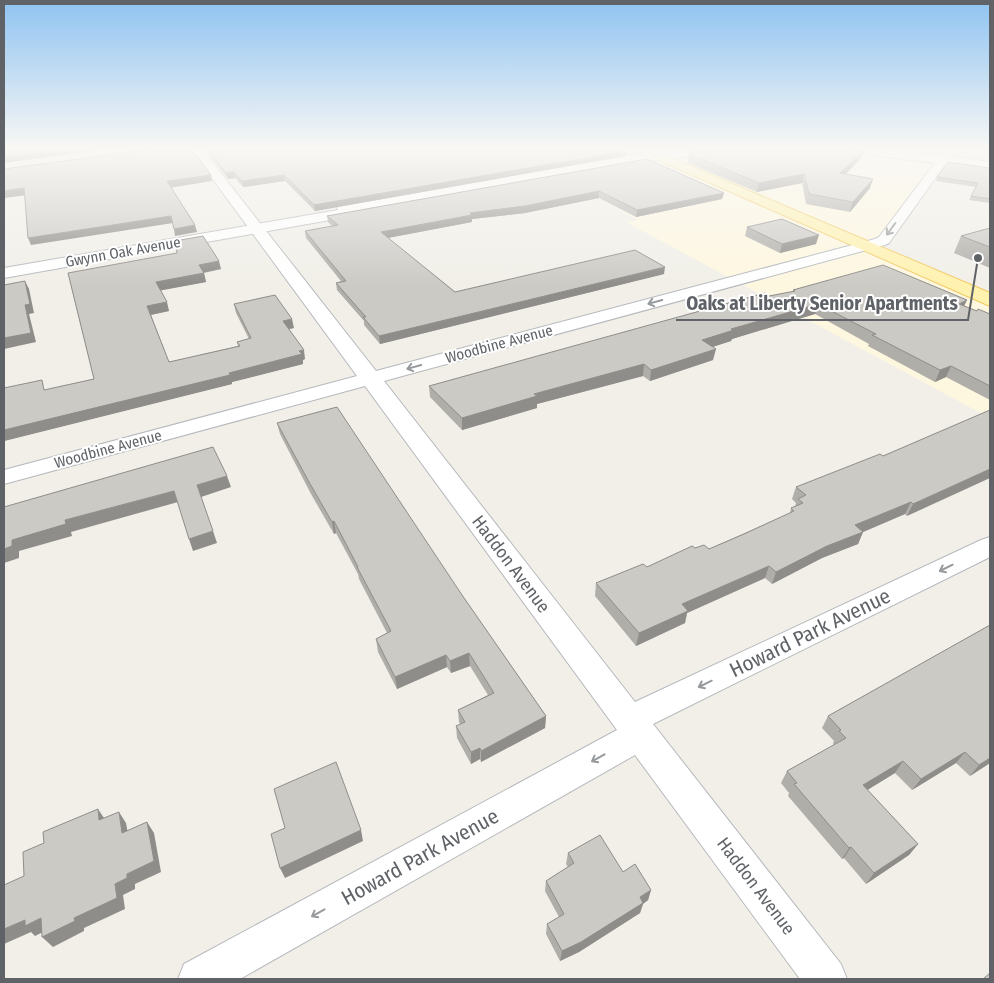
<svg xmlns="http://www.w3.org/2000/svg" width="994" height="983" viewBox="0 0 994 983" font-family="'Fira Sans Condensed',sans-serif">
<style>
.commercial{fill:#fef7e0}
.lines{fill:none;stroke-linecap:round;stroke-linejoin:round}
.minor-casing{stroke:#b5b8bc;stroke-width:2}
.tertiary-casing{stroke:#b5b8bc;stroke-width:2}
.secondary-casing{stroke:#b6babf;stroke-width:2}
.primary-casing{stroke:#f2c960;stroke-width:2}
.minor{fill:#fff;fill-rule:evenodd}
.tertiary{fill:#fff;fill-rule:evenodd}
.secondary{fill:#fff;fill-rule:evenodd}
.primary{fill:#fff2af;fill-rule:evenodd}
.wall{fill:#afaea9}
.shaded-wall{fill:#8f8d8a}
.building{fill:#cccac5;stroke:#8f8d8a}
.oneway{stroke:#979a9d}
.labels{text-anchor:middle;dominant-baseline:central;stroke-width:4;stroke-linejoin:round;paint-order:stroke}
.far-street-label{font-size:15px;fill:#5f6368;stroke:#fff}
.street-label{font-size:18px;fill:#5f6368;stroke:#fff}
.near-street-label{font-size:21px;fill:#5f6368;stroke:#fff}
.leader{fill:none;stroke:#5f6368;stroke-width:2}
.callout-dot{fill:#5f6368;stroke:#fff;stroke-width:2}
.callout-label{font-size:19px;text-anchor:middle;font-weight:bold;fill:#5f6368;stroke:#fff;stroke-width:4;stroke-linejoin:round;paint-order:stroke}
</style>
<rect width="100%" height="100%" fill="#f1efe8"/>
<polygon class="commercial" points="507,148 950,148 894,227 867,248 990,300 990,418 626,222 638,220"/>
<g class="lines">
<defs>
<polygon id="minor" points="190,148 201,148 376,371 875,239 879,237 946,148 957,148 889,243 885,245 384,381 635,702 981,540 990,537 990,557 653,724 841,964 847,979 800,979 635,755 240,979 178,979 184,964 617,730 365,386 4,484 4,470 357,376"/>
<polygon id="tertiary" points="655,153 659,154 661,157 659,160 634,162 370,208 371,210 369,213 364,214 4,278 4,268 338,210 337,208 339,205 344,204 634,154"/>
<g id="secondary">
<polygon points="689,148 723,148 717,152 655,161 649,157 655,153"/>
<polygon points="843,148 887,148 990,162 990,170 849,152"/>
</g>
<polygon id="primary" points="631,148 648,148 990,293 990,306"/>
</defs>
<use href="#minor" class="minor-casing"/>
<use href="#tertiary" class="tertiary-casing"/>
<use href="#secondary" class="secondary-casing"/>
<use href="#primary" class="primary-casing"/>
<use href="#minor" class="minor"/>
<use href="#tertiary" class="tertiary"/>
<use href="#secondary" class="secondary"/>
<use href="#primary" class="primary"/>
</g>
<g class="wall">
<polygon points="204,148 622,148 626,151 626,156 315,211 285,181 243,187 235,178 228,179"/>
<polygon points="689,154 861,158 846,174 870,188 850,212 806,204 802,183 757,192 688,163"/>
<polygon points="647,159 724,193 722,199 636,217 599,198 525,213 472,219 472,222 388,238 455,292 664,274 380,344 364,325 364,321 337,290 336,283 341,281 306,238 305,231 332,226 328,222 327,216"/>
<polygon points="990,168 990,203 969,200 976,187 936,181 937,177"/>
<polygon points="747,227 816,244 780,253 745,236"/>
<polygon points="990,228 990,268 954,253 961,236"/>
<polygon points="221,269 204,273 206,282 160,290 169,311 151,315 169,362 238,346 237,342 249,339 236,313 234,304 294,328 289,329 305,359 303,360 303,364 232,382 232,384 4,441 4,388 46,390 94,379 68,273"/>
<polygon points="793,290 964,306 977,311 990,314 990,400 946,377 935,382 868,346 869,344 815,314 732,339 731,341 712,347 713,360 650,381 643,376 537,404 537,408 462,430 430,397 429,386 769,296 793,292"/>
<polygon points="990,410 907,516 905,514 863,532 858,544 822,558 772,584 765,578 687,613 685,623 636,646 595,596 596,583 647,567 695,548 709,549 790,513 791,508 795,507 796,503 792,499 796,487 883,456"/>
<polygon points="277,423 462,595 546,716 545,728 481,762 480,759 471,764 457,738 456,726 460,724 459,722 458,710 488,695 470,666 451,673 447,667 397,689 378,652 376,639 387,633 359,579 358,574 336,533 334,534 311,494 280,434"/>
<polygon points="990,625 990,763 970,776 956,763 912,790 895,773 867,790 918,844 909,855 866,884 844,858 842,859 788,796 789,793 781,783 787,771 834,745 833,743 834,741 822,728 828,716"/>
<polygon points="568,853 623,872 651,890 648,900 643,904 640,913 579,952 560,961 546,934 547,924 559,917 545,891 546,881 568,867 566,864"/>
</g>
<g class="shaded-wall">
<polygon points="70,148 115,148 4,163 4,157"/>
<polygon points="864,150 861,158 837,183 840,173"/>
<polygon points="626,151 626,156 315,211 314,205"/>
<polygon points="234,172 235,178 228,179 226,173"/>
<polygon points="804,174 802,183 757,192 759,183"/>
<polygon points="211,175 212,181 169,188 167,181"/>
<polygon points="284,175 285,181 243,187 242,181"/>
<polygon points="873,179 870,188 850,212 853,202"/>
<polygon points="24,188 27,195 4,198 4,191"/>
<polygon points="599,191 599,198 525,213 472,219 472,222 382,239 381,232 470,213"/>
<polygon points="724,193 722,199 636,217 637,210"/>
<polygon points="171,216 173,223 31,245 28,238"/>
<polygon points="195,225 197,232 175,236 174,229"/>
<polygon points="819,235 816,244 780,253 782,244"/>
<polygon points="219,261 221,269 201,273 199,265"/>
<polygon points="665,267 664,274 380,344 379,336"/>
<polygon points="204,273 206,282 158,291 156,282"/>
<polygon points="25,281 29,289 34,313 29,314 36,342 4,349 4,338"/>
<polygon points="967,300 962,311 959,304"/>
<polygon points="167,302 169,311 150,315 147,306"/>
<polygon points="818,304 815,314 732,339 731,341 700,351 702,340 731,329"/>
<polygon points="292,319 294,328 284,330 283,321"/>
<polygon points="716,349 713,360 650,381 651,370"/>
<polygon points="304,350 305,359 303,360 303,364 232,382 232,384 4,441 4,430 229,373"/>
<polygon points="644,364 643,376 537,404 537,408 462,430 462,418 534,394"/>
<polygon points="951,366 946,377 935,382 940,370"/>
<polygon points="990,469 990,478 907,516 913,504"/>
<polygon points="227,476 231,487 201,497 197,485"/>
<polygon points="174,491 178,502 71,532 72,536 19,551 19,558 4,563 4,549 12,540 65,520"/>
<polygon points="911,502 905,514 863,532 858,544 822,558 772,584 776,572 855,525"/>
<polygon points="334,521 336,533 334,534 332,522"/>
<polygon points="213,531 217,543 193,551 189,539"/>
<polygon points="769,566 765,578 687,613 685,623 636,646 639,633 682,604"/>
<polygon points="469,653 470,666 451,673 450,661"/>
<polygon points="446,655 447,667 397,689 395,677"/>
<polygon points="546,716 545,728 481,762 481,751"/>
<polygon points="480,748 480,759 471,764 471,752"/>
<polygon points="965,752 956,763 912,790 921,779"/>
<polygon points="990,758 990,763 970,776 979,765"/>
<polygon points="903,761 895,773 856,797 863,785"/>
<polygon points="98,809 106,821 99,820"/>
<polygon points="119,812 126,823 130,845 122,833"/>
<polygon points="147,822 154,833 161,872 135,884 135,889 123,895 125,909 84,928 84,931 53,947 42,937 115,884 127,874"/>
<polygon points="361,830 363,841 285,878 280,868"/>
<polygon points="918,844 909,855 866,884 874,873"/>
<polygon points="851,847 844,858 842,859 849,848"/>
<polygon points="651,890 648,900 643,904 640,913 579,952 560,961 562,951"/>
<polygon points="41,918 51,928 35,936 31,932 4,944 4,929 25,920"/>
</g>
<g class="building">
<polygon points="4,148 70,148 4,157"/>
<polygon points="161,148 191,148 211,175 167,181 195,225 174,229 171,216 28,238 24,188 4,191 4,169"/>
<polygon points="207,148 622,148 626,151 314,205 284,175 242,181 234,172 226,173"/>
<polygon points="700,148 845,148 864,150 840,173 873,179 853,202 809,194 804,174 759,183 689,154 692,149"/>
<polygon points="647,159 724,193 637,210 599,191 525,206 470,213 472,215 381,232 455,292 635,250 665,267 379,336 363,317 366,317 336,283 346,281 305,231 338,225 327,216"/>
<polygon points="948,162 990,168 990,199 971,196 978,183 937,177"/>
<polygon points="782,219 819,235 782,244 747,227"/>
<polygon points="990,228 990,247 961,236"/>
<polygon points="203,236 219,261 199,265 204,273 156,282 167,302 147,306 169,362 240,346 237,342 251,338 234,304 275,295 292,319 283,321 304,350 299,351 302,354 229,373 230,375 4,430 4,388 42,380 44,390 94,379 68,273 177,253 175,241"/>
<polygon points="883,265 967,300 959,304 977,311 978,309 990,314 990,386 951,366 940,370 872,335 876,334 818,304 731,329 734,330 702,340 716,349 651,370 644,364 534,394 537,396 462,418 429,386 765,293 769,296 795,291 793,290"/>
<polygon points="25,281 30,304 25,305 31,333 4,338 4,285"/>
<polygon points="337,407 462,595 546,716 481,751 480,748 471,752 456,726 465,722 458,710 494,693 469,653 450,661 446,655 395,677 376,639 391,631 357,567 358,567 334,521 332,522 309,482 277,423"/>
<polygon points="990,410 990,469 913,504 911,502 855,525 863,532 827,546 776,572 769,566 682,604 688,611 639,633 596,583 643,564 647,567 692,546 695,548 704,545 709,549 744,534 794,511 791,508 803,503 798,499 806,495 796,487 880,454 883,456"/>
<polygon points="213,447 227,476 197,485 213,531 189,539 174,491 65,520 66,524 12,540 12,546 4,549 4,507"/>
<polygon points="990,625 990,758 979,765 965,752 921,779 903,761 863,785 918,844 874,873 851,847 849,848 794,784 797,783 787,771 846,738 839,731 841,730 828,716"/>
<polygon points="336,762 361,830 280,868 271,834 285,828 274,789"/>
<polygon points="98,809 99,820 119,812 122,833 147,822 154,861 127,874 127,878 115,884 117,898 74,918 75,921 42,937 41,918 25,926 25,920 4,929 4,885 24,876 23,852 44,843 43,832"/>
<polygon points="600,835 623,872 635,864 651,890 640,897 643,903 581,942 562,951 547,924 564,914 546,881 574,863 568,853"/>
<polygon points="990,973 990,979 983,979"/>
</g>
<defs><path id="oneway-shaft" d="M-6 0H5M1.5-3L5.5 0L1.5 3" fill="none" stroke-width="1.6" stroke-linecap="round" stroke-linejoin="round" transform="scale(1.25)"/></defs>
<g class="oneway">
<use href="#oneway-shaft" transform="translate(891 229) rotate(126)"/>
<use href="#oneway-shaft" transform="translate(655 302) rotate(165)"/>
<use href="#oneway-shaft" transform="translate(414 367) rotate(165)"/>
<use href="#oneway-shaft" transform="translate(946 568) rotate(154)"/>
<use href="#oneway-shaft" transform="translate(705 684) rotate(154)"/>
<use href="#oneway-shaft" transform="translate(598 758) rotate(151)"/>
<use href="#oneway-shaft" transform="translate(318 913) rotate(151)"/>
</g>
<linearGradient id="sky" x2="0" y2="1"><stop stop-color="#8fc3f1"/><stop offset="0.52" stop-color="#f9f8f5"/><stop offset="1" stop-color="#f9f8f5" stop-opacity="0"/></linearGradient>
<rect width="994" height="286" fill="url(#sky)"/>
<g class="labels">
<g class="far-street-label">
<text transform="translate(123 252) rotate(-10)">Gwynn Oak Avenue</text>
<text transform="translate(499 344) rotate(-15)">Woodbine Avenue</text>
<text transform="translate(108 449) rotate(-15)">Woodbine Avenue</text>
</g>
<g class="street-label">
<text transform="translate(511 564) rotate(53)">Haddon Avenue</text>
<text transform="translate(756 886) rotate(53)">Haddon Avenue</text>
</g>
<g class="near-street-label">
<text transform="translate(810 633) rotate(-26)">Howard Park Avenue</text>
<text transform="translate(420 857) rotate(-29)">Howard Park Avenue</text>
</g>
</g>
<path class="leader" d="M978 258L968 320H676"/>
<circle class="callout-dot" cx="978" cy="258" r="5"/>
<g class="callout-label">
<text x="822" y="310">Oaks at Liberty Senior Apartments</text>
</g>
<rect width="994" height="983" fill="none" stroke="#5f6368" stroke-width="10"/>
</svg>
